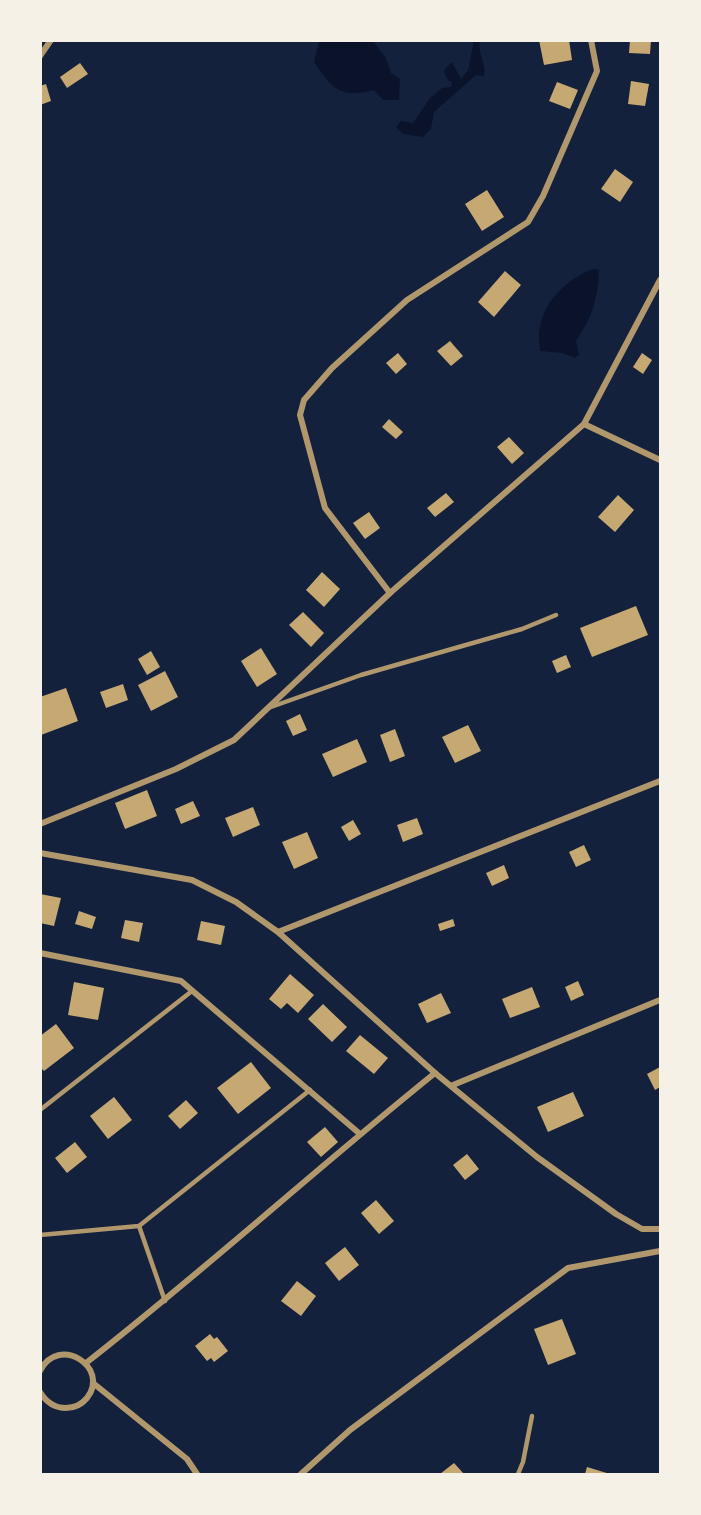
<svg xmlns="http://www.w3.org/2000/svg" width="701" height="1515" viewBox="0 0 701 1515" font-family="Lato,sans-serif">
<style>
.water{fill:#0b132b}
.building{fill:#c6a872}
.lines{fill:none;stroke-linecap:round;stroke-linejoin:round}
.service{stroke:#b1986c;stroke-width:4.5}
.minor{stroke:#b1986c;stroke-width:6}
</style>
<rect width="100%" height="100%" fill="#14213d"/>
<g class="water">
<path d="M474,40L480,41C477,53 487,63 484,76L476,75L434,112L431,129L423,137L403,134L396,127L401,121L413,123L430,98L442,88L451,87L452,83L446,77L444,70L452,62L461,79L468,70Z"/>
<path d="M319,41H373L386,58L391,73L400,79L399,100H383L374,90C341,99 332,89 314,62Z"/>
<path d="M593,269L599,270C598,298 592,318 576,341L579,355L575,358L563,353L540,351C540,344 538,335 540,327C544,300 569,278 593,269Z"/>
</g>
<g class="building">
<polygon points="539,40 569,40 572,60 544,65"/>
<polygon points="630,40 651,40 650,54 629,53"/>
<polygon points="80,63 88,74 67,88 60,77"/>
<polygon points="631,81 649,84 645,106 628,104"/>
<polygon points="557,82 578,90 570,109 549,101"/>
<polygon points="46,84 51,101 40,105 40,86"/>
<polygon points="615,169 633,182 620,202 601,189"/>
<polygon points="487,190 504,217 482,231 465,204"/>
<polygon points="505,271 521,285 494,317 478,302"/>
<polygon points="450,341 463,356 451,366 437,351"/>
<polygon points="398,353 407,364 396,374 386,363"/>
<polygon points="642,353 652,360 643,374 633,367"/>
<polygon points="389,419 403,432 396,439 382,427"/>
<polygon points="509,437 524,453 512,464 497,447"/>
<polygon points="446,493 454,502 435,517 427,508"/>
<polygon points="618,495 634,510 615,532 598,517"/>
<polygon points="369,512 380,528 365,539 353,523"/>
<polygon points="322,572 340,589 324,607 306,590"/>
<polygon points="636,606 648,635 592,657 580,628"/>
<polygon points="303,612 324,633 311,647 289,625"/>
<polygon points="261,648 277,674 257,687 241,661"/>
<polygon points="151,651 160,667 147,675 138,659"/>
<polygon points="566,655 571,667 557,673 552,661"/>
<polygon points="165,671 178,697 151,711 138,685"/>
<polygon points="123,684 128,700 106,708 100,692"/>
<polygon points="66,688 78,721 41,735 40,697"/>
<polygon points="300,714 307,730 293,736 286,721"/>
<polygon points="468,725 481,751 455,763 442,737"/>
<polygon points="395,729 405,756 390,762 380,735"/>
<polygon points="357,739 367,762 333,777 322,754"/>
<polygon points="147,790 157,816 125,829 115,803"/>
<polygon points="193,801 200,816 181,824 175,809"/>
<polygon points="253,807 260,825 233,837 225,818"/>
<polygon points="417,818 423,834 403,842 397,825"/>
<polygon points="353,820 361,834 349,841 341,827"/>
<polygon points="307,832 318,858 294,869 282,842"/>
<polygon points="584,845 591,860 576,867 569,852"/>
<polygon points="504,865 509,878 492,886 486,873"/>
<polygon points="40,894 61,898 54,926 40,923"/>
<polygon points="79,911 96,917 92,929 75,924"/>
<polygon points="453,919 455,926 440,931 438,924"/>
<polygon points="125,920 143,923 139,942 121,938"/>
<polygon points="201,921 225,926 221,945 197,940"/>
<polygon points="290,974 314,995 298,1013 287,1003 281,1009 269,999"/>
<polygon points="578,981 584,995 571,1001 565,987"/>
<polygon points="74,982 104,988 98,1020 68,1015"/>
<polygon points="532,987 540,1007 510,1018 502,999"/>
<polygon points="441,993 451,1013 427,1023 418,1004"/>
<polygon points="323,1004 347,1027 332,1042 308,1019"/>
<polygon points="56,1024 74,1048 44,1071 40,1067 40,1036"/>
<polygon points="360,1035 388,1058 374,1074 346,1051"/>
<polygon points="251,1062 271,1088 238,1114 217,1088"/>
<polygon points="660,1067 660,1087 655,1090 647,1074"/>
<polygon points="573,1092 584,1116 548,1132 537,1107"/>
<polygon points="114,1097 132,1120 108,1139 90,1116"/>
<polygon points="186,1100 198,1113 180,1129 168,1116"/>
<polygon points="325,1127 338,1142 321,1157 307,1142"/>
<polygon points="75,1142 87,1157 67,1173 55,1158"/>
<polygon points="467,1154 479,1169 465,1180 453,1165"/>
<polygon points="376,1200 394,1221 379,1234 361,1213"/>
<polygon points="345,1247 359,1265 339,1281 325,1263"/>
<polygon points="297,1281 316,1296 301,1316 281,1301"/>
<polygon points="562,1319 576,1354 548,1365 534,1329"/>
<polygon points="210,1334 214,1339 217,1337 228,1351 214,1362 211,1358 207,1361 195,1346"/>
<polygon points="454,1463 464,1474 440,1474"/>
<polygon points="587,1467 610,1474 585,1474"/>
</g>
<g class="lines">
<g class="service">
<polyline points="271,707 361,675 522,629 556,615"/>
<polyline points="40,1110 192,991"/>
<polyline points="139,1226 165,1301"/>
<polyline points="40,1235 139,1226 310,1090"/>
<polyline points="518,1474 523,1462 532,1416"/>
</g>
<g class="minor">
<polyline points="40,56 51,40"/>
<polyline points="584,424 660,460"/>
<polyline points="390,593 325,508 300,415 304,400 332,368 407,300 528,222 543,196 597,71 591,40"/>
<polyline points="40,824 176,769 234,740 390,593 584,424 660,280"/>
<polyline points="40,853 192,880 236,902 278,932 435,1073 537,1157 616,1214 642,1229 660,1229"/>
<polyline points="278,932 660,781"/>
<polyline points="40,953 181,981 360,1134"/>
<polyline points="453,1085 660,1000"/>
<path d="M86,1363C205,1270 317,1168 435,1073"/>
<path d="M40,1371C58,1334 111,1367 87,1398C82,1404 74,1408 66,1408C54,1408 46,1402 40,1392"/>
<polyline points="93,1383 187,1459 197,1474"/>
<polyline points="301,1474 350,1430 568,1268 660,1251"/>
</g>
</g>
<rect width="701" height="1515" fill="none" stroke="#f6f1e7" stroke-width="84"/>
</svg>
